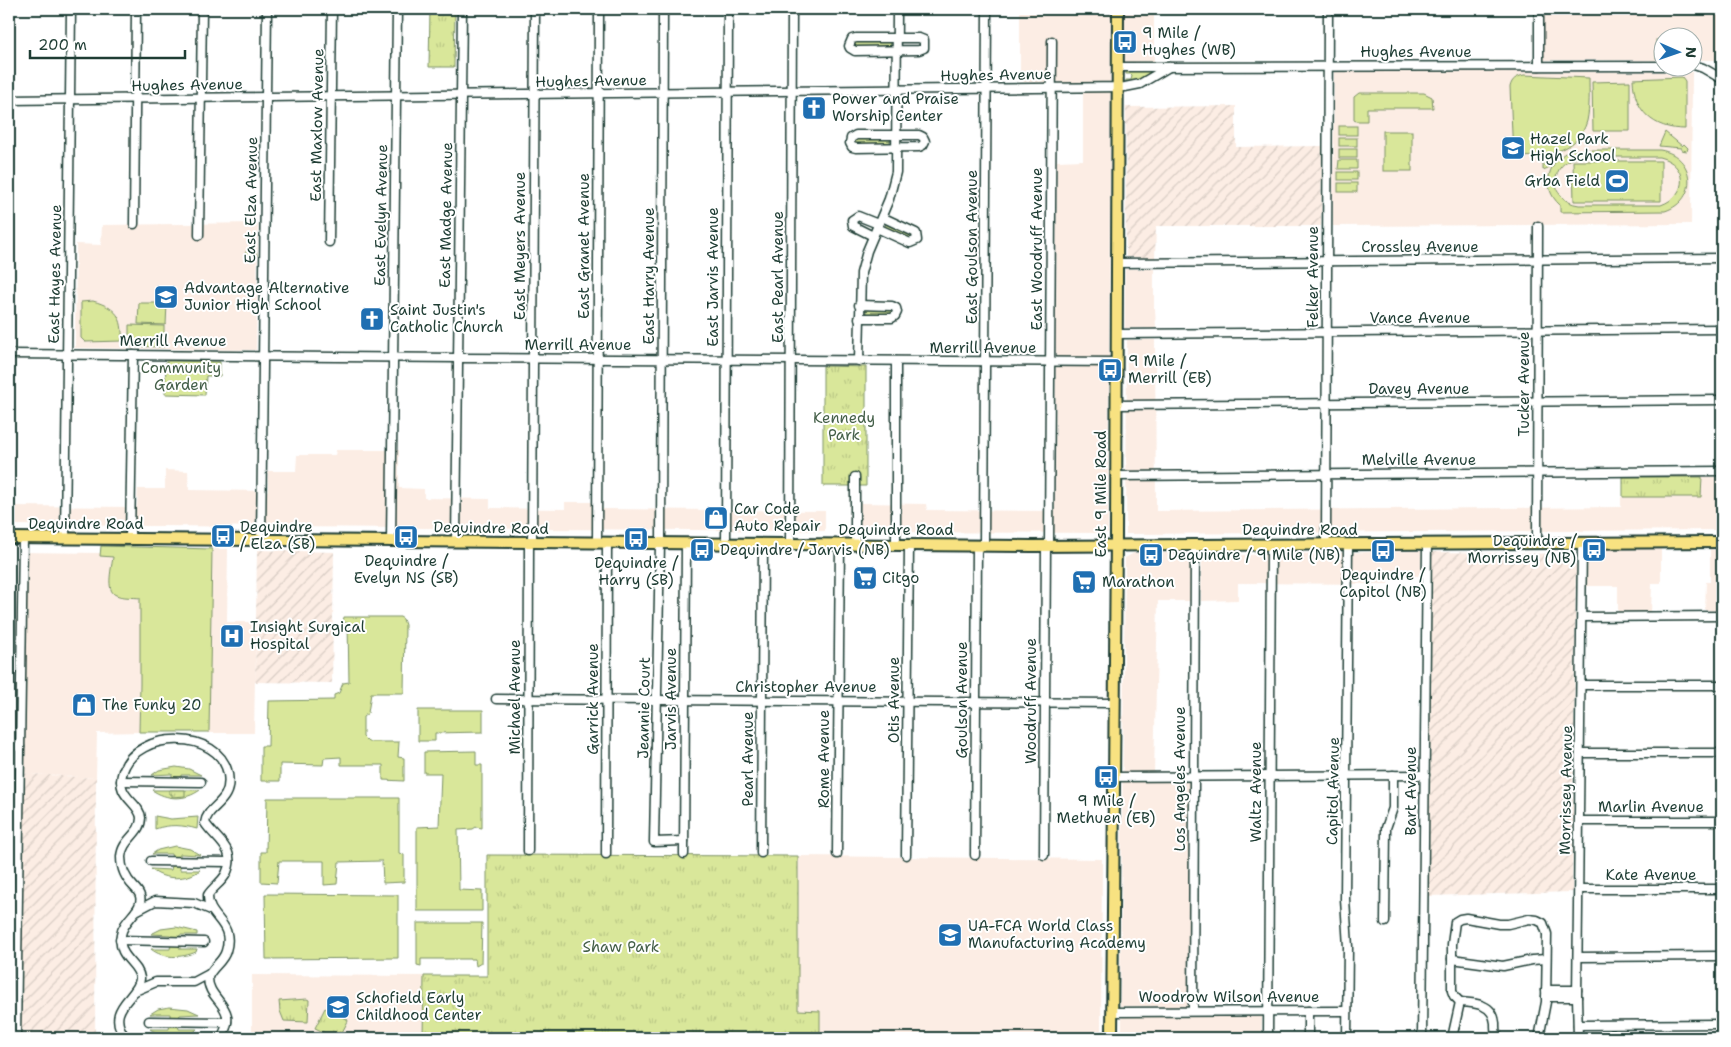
<svg xmlns="http://www.w3.org/2000/svg" width="1731" height="1047" viewBox="0 0 1731 1047" font-family="'Shantell Sans',sans-serif">
<style>
.built{fill:#fcede4}
.industrial{fill:url(#industrial-furrows)}
.green{fill:#d9e79a;stroke:#7c9267;fill-rule:evenodd}
.park{fill:url(#park-tufts);stroke:#7c9267}
.lines{fill:none;stroke-linecap:round;stroke-linejoin:round}
.minor-casing{stroke:#1f3d34;stroke-width:11}
.major-casing{stroke:#1f3d34;stroke-width:14}
.minor{stroke:#fff;stroke-width:8}
.major{stroke:#f8e281;stroke-width:10}
.labels{text-anchor:middle;dominant-baseline:central;stroke-width:4;stroke-linejoin:round;paint-order:stroke}
.poi-label{font-size:15px;fill:#1f3d34;stroke:#fff;text-anchor:start}
.street-label{font-size:15px;fill:#1f3d34;stroke:#fff}
.park-label{font-size:15px;fill:#445f48;stroke:#fff}
</style>
<defs>
<pattern id="industrial-furrows" width="10" height="10" patternUnits="userSpaceOnUse" patternTransform="scale(1.25)"><rect width="10" height="10" fill="#fcede4"/><path d="M-1 1l2-2M0 10L10 0M9 11l2-2" fill="none" stroke="#d8ccc4"/></pattern>
<pattern id="park-tufts" width="24" height="20" patternUnits="userSpaceOnUse" patternTransform="scale(1.25)"><rect width="24" height="20" fill="#d9e79a"/><path d="M3 7l-1-3M5 7V3M7 7l1-3M15 17l-1-3M17 17v-4M19 17l1-3" fill="none" stroke="#bac785"/></pattern>
</defs>
<rect width="100%" height="100%" fill="#fff"/>
<filter id="ink" filterUnits="userSpaceOnUse"><feTurbulence type="fractalNoise" baseFrequency=".02" numOctaves="2"/><feDisplacementMap in="SourceGraphic" scale="10" xChannelSelector="R" yChannelSelector="G"/><feConvolveMatrix kernelMatrix="1 2 1 2 8 2 1 2 1" color-interpolation-filters="sRGB"/></filter>
<g filter="url(#ink)">
<g class="built">
<polygon points="1020,9 1111,9 1108,533 860,532 860,503 926,504 927,510 1055,511 1057,161 1083,160 1083,82 1020,82"/>
<polygon points="1124,9 1154,9 1154,61 1123,62"/>
<polygon points="1544,9 1722,9 1722,60 1694,60 1694,38 1664,38 1663,60 1544,60"/>
<polygon points="1334,72 1692,72 1691,224 1333,226"/>
<polygon points="258,223 256,350 75,348 76,244 101,245 102,225"/>
<polygon points="1125,269 1154,269 1154,308 1155,308 1156,328 1125,328"/>
<polygon points="1127,340 1155,340 1156,511 1621,507 1621,497 1701,497 1702,477 1722,477 1722,530 1126,534"/>
<polygon points="336,450 399,450 399,488 424,489 424,498 490,499 490,508 565,509 565,502 591,502 603,509 825,511 825,531 9,525 9,506 137,507 138,489 165,489 165,470 188,471 189,490 268,491 268,471 296,471 297,455 335,455"/>
<polygon points="210,549 228,549 227,622 256,622 254,733 207,733"/>
<polygon points="1592,549 1661,549 1661,583 1652,583 1651,613 1618,611 1618,586 1586,586 1588,553"/>
<polygon points="1710,549 1722,551 1722,611 1705,610 1706,582 1710,582"/>
<polygon points="1421,551 1421,576 1388,576 1388,584 1238,583 1238,600 1201,601 1202,556"/>
<polygon points="17,552 101,553 113,557 110,585 140,597 140,684 139,732 97,733 96,778 14,773"/>
<polygon points="1134,553 1191,553 1192,601 1158,601 1154,774 1189,774 1189,1007 1120,1006 1125,564 1125,558"/>
<polygon points="798,856 1102,859 1101,1038 820,1038 820,1011 798,1011"/>
<polygon points="252,975 424,976 423,1038 252,1038"/>
<polygon points="1122,1017 1262,1017 1261,1038 1122,1038"/>
</g>
<g class="industrial">
<polygon points="1236,106 1236,147 1322,146 1321,226 1156,226 1155,258 1126,257 1126,107"/>
<polygon points="257,550 334,552 332,683 255,682"/>
<polygon points="1432,552 1576,554 1572,892 1428,896"/>
<polygon points="14,773 96,778 95,1038 10,1038"/>
</g>
<g class="green">
<polygon points="856,41 891,41 890,48 856,48 853,46 853,44"/>
<polygon points="1128,70 1149,70 1151,73 1139,81 1128,83 1126,83 1126,80 1131,80 1132,76 1130,74 1126,74 1126,71"/>
<path d="M1524,75L1589,78C1589,92 1590,107 1587,121C1578,154 1541,157 1513,157L1510,87C1512,79 1516,77 1524,75Z"/>
<path d="M1682,77L1685,81V129C1653,129 1634,111 1633,79Z"/>
<polygon points="1630,81 1630,131 1593,131 1592,82"/>
<polygon points="1359,93 1424,93 1432,97 1433,108 1367,108 1367,121 1356,121 1354,120 1354,97"/>
<rect x="1339" y="126" width="18" height="9"/>
<rect x="1383" y="131" width="29" height="40"/>
<polygon points="1665,132 1682,146 1684,144 1688,148 1687,151 1681,150 1681,148 1659,146"/>
<polygon points="890,137 890,144 854,144 854,139"/>
<rect x="1339" y="138" width="18" height="8"/>
<rect x="1339" y="149" width="18" height="9"/>
<path d="M1571,150H1660C1696,156 1699,200 1665,211L1560,212V205C1540,187 1548,160 1571,150ZM1579,157H1659C1688,164 1689,195 1661,205H1579C1548,201 1548,162 1579,157Z"/>
<polygon points="1555,153 1557,155 1548,168 1543,170 1543,162 1538,158"/>
<polygon points="1339,160 1357,160 1357,169 1338,169"/>
<polygon points="1573,161 1661,161 1661,201 1574,201"/>
<rect x="1338" y="172" width="19" height="8"/>
<rect x="1338" y="183" width="19" height="9"/>
<polygon points="887,222 915,235 912,240 884,228"/>
<path d="M93,301C117,308 123,317 122,341L85,342L81,338V302Z"/>
<polygon points="139,303 167,303 166,325 138,324"/>
<polygon points="866,308 891,308 894,310 892,315 866,315"/>
<polygon points="129,325 164,326 164,347 129,346"/>
<polygon points="166,361 220,362 220,376 206,376 205,395 165,394"/>
<path d="M101,546L212,549L209,732H139L140,684V598C133,597 123,598 116,595C105,591 112,566 113,557L100,556Z"/>
<polygon points="344,617 400,617 403,619 405,625 404,693 371,693 368,713 363,717 363,737 368,742 399,742 398,757 404,758 404,781 383,780 383,765 341,765 341,757 324,758 323,765 280,764 280,781 261,781 261,746 268,746 269,701 334,700 334,695 339,693 343,683 349,682 348,623 343,622"/>
<polygon points="418,710 483,710 483,732 435,733 435,741 418,741"/>
<polygon points="476,751 476,765 482,765 482,828 476,827 473,829 458,830 459,890 482,891 482,911 417,911 417,827 439,826 441,773 424,773 424,752"/>
<polygon points="176,767 189,769 201,775 181,775 181,778 172,779 172,774 152,775 159,770"/>
<path d="M152,790H200C185,801 167,800 152,790Z"/>
<polygon points="267,798 399,798 399,853 404,855 404,882 383,883 382,861 339,862 337,884 324,885 324,861 279,861 277,883 261,882 261,852 266,852"/>
<path d="M155,816L171,819L198,817L197,829C183,825 169,824 155,829Z"/>
<polygon points="175,846 190,849 200,855 180,854 180,859 172,859 171,854 152,854 158,850"/>
<path d="M172,865H180V870H200C188,880 163,881 151,869L171,870Z"/>
<polygon points="265,894 398,895 398,958 266,959"/>
<polygon points="417,923 482,923 481,963 476,966 475,959 421,959 421,966 417,965"/>
<polygon points="176,927 197,932 197,935 180,935 179,939 170,939 170,935 151,934 161,929"/>
<path d="M171,944L180,945V949H197L196,952C182,958 163,959 151,949H170Z"/>
<polygon points="169,1007 188,1009 199,1014 180,1015 178,1019 170,1019 170,1014 150,1014 158,1009"/>
<path d="M170,1024H178L179,1029H197C187,1041 162,1038 150,1029H169Z"/>
</g>
<g class="park">
<polygon points="430,9 455,9 454,67 429,67"/>
<rect x="1656" y="40" width="7" height="18"/>
<circle cx="251" cy="255" r="6"/>
<polygon points="823,366 866,367 866,486 823,486"/>
<polygon points="1623,477 1702,477 1701,497 1623,497"/>
<polygon points="169,790 185,790 185,796 172,797 172,794 169,794"/>
<polygon points="487,855 798,856 798,1010 820,1011 820,1038 423,1038 424,976 487,976"/>
<polygon points="307,999 309,1000 308,1022 284,1021 280,1011 279,1001"/>
<polygon points="325,1008 347,1019 348,1021 339,1038 336,1038 315,1028"/>
</g>
<g class="lines">
<defs>
<g id="minor">
<polygon points="856,38 919,38 924,40 924,48 919,50 855,51 850,48 849,46 852,39"/>
<polyline points="1694,65 1703,68 1722,79"/>
<polyline points="1539,66 1539,9"/>
<polyline points="1118,67 1664,66"/>
<polyline points="9,100 1125,87 1140,84 1169,67"/>
<polygon points="856,135 919,135 923,137 925,141 923,145 919,147 856,148 852,147 850,143 851,138"/>
<polyline points="134,224 136,9"/>
<polyline points="877,228 910,243 917,240 916,233 882,217"/>
<polyline points="199,235 202,9"/>
<polyline points="873,236 853,226 852,220 858,216 878,224"/>
<polyline points="329,242 332,9"/>
<polyline points="1117,263 1722,258"/>
<polyline points="859,318 892,318 895,316 897,312 896,308 892,306 859,305"/>
<polyline points="1117,334 1722,329"/>
<polyline points="9,354 458,358 1117,362"/>
<polyline points="859,361 861,273 867,251 889,199 896,172 897,9"/>
<polyline points="1117,405 1722,400"/>
<polyline points="1117,476 1722,471"/>
<polyline points="65,539 71,9"/>
<polyline points="130,539 133,355"/>
<polyline points="261,541 267,9"/>
<polyline points="391,542 397,9"/>
<polyline points="456,542 462,9"/>
<polyline points="532,543 535,9"/>
<polyline points="597,543 599,9"/>
<polyline points="1537,543 1538,226"/>
<polyline points="660,544 654,842 684,841"/>
<polyline points="661,544 663,9"/>
<polyline points="726,544 728,9"/>
<polyline points="790,545 792,9"/>
<polyline points="855,545 855,477"/>
<polyline points="896,545 896,361"/>
<polyline points="1326,545 1328,9"/>
<polyline points="984,546 987,9"/>
<polyline points="1049,546 1052,41"/>
<polyline points="1582,617 1722,616"/>
<polyline points="1581,685 1722,685"/>
<polyline points="496,699 1115,703"/>
<polyline points="9,746 20,747"/>
<polyline points="1580,753 1722,753"/>
<polyline points="1114,777 1425,775"/>
<polyline points="121,781 201,782"/>
<polyline points="1580,821 1722,821"/>
<polyline points="528,851 529,543"/>
<polyline points="761,853 763,544"/>
<polyline points="606,854 607,543"/>
<polyline points="684,854 686,544"/>
<polyline points="837,854 840,545"/>
<polyline points="906,855 909,545"/>
<polyline points="975,855 977,546"/>
<polyline points="1044,855 1046,546"/>
<polyline points="151,861 229,862"/>
<polyline points="1579,889 1722,889"/>
<polyline points="136,911 155,901 194,903 211,910"/>
<polyline points="1385,922 1386,828 1393,808 1393,775"/>
<polyline points="120,940 204,942"/>
<polyline points="1578,957 1722,956"/>
<polyline points="1452,959 1503,966 1532,960 1546,959"/>
<polyline points="1546,990 1577,990"/>
<polyline points="135,991 156,982 194,982 209,974"/>
<polyline points="1546,997 1577,997"/>
<polyline points="1460,1002 1454,996 1452,991 1452,944 1455,922 1460,919 1466,918 1499,924 1508,924 1529,919 1537,920 1543,923 1547,934 1546,1002 1539,1038"/>
<path d="M1460,1002C1476,1003 1493,1004 1495,1023C1495,1030 1495,1033 1499,1038"/>
<polyline points="1193,1011 1195,546"/>
<polyline points="1112,1012 1347,1011"/>
<polyline points="149,1021 227,1022"/>
<polyline points="1578,1025 1722,1024"/>
<polyline points="16,1038 23,538"/>
<path d="M126,1038C102,1008 141,996 140,978C138,962 117,958 121,935C123,919 144,910 140,896C139,892 137,890 134,887C125,878 121,869 121,857C122,839 141,834 141,818C140,802 114,797 123,771C137,729 220,729 228,774C233,804 207,805 205,823C216,840 238,849 226,874C222,882 213,887 208,895C207,919 235,921 226,951C223,962 212,967 208,977C207,1002 241,1005 221,1038"/>
<polyline points="1268,1038 1271,546"/>
<polyline points="1308,1038 1308,1011"/>
<polyline points="1347,1038 1348,947 1345,899 1348,545"/>
<polyline points="1422,1038 1427,544"/>
<polyline points="1452,1038 1460,1002"/>
<polyline points="1578,1038 1577,997 1582,543"/>
</g>
<g id="major">
<polyline points="9,538 1032,546 1722,542"/>
<polyline points="1112,1038 1116,535 1118,9"/>
</g>
</defs>
<use href="#minor" class="minor-casing"/>
<use href="#major" class="major-casing"/>
<use href="#minor" class="minor"/>
<use href="#major" class="major"/>
</g>
</g>
<defs>
<symbol id="bus-square" viewBox="-11 -11 22 22"><rect x="-9" y="-9" width="18" height="18" rx="4" fill="#1f6fb2" stroke="#fff"/><path d="M-5-6H5V4H4V6H2V4H-2V6H-4V4H-5ZM-3.5-4V0h7V-4ZM-3.5 1.2v1.5H-2V1.2ZM2 1.2v1.5H3.5V1.2Z" fill="#fff"/></symbol>
<symbol id="church-square" viewBox="-11 -11 22 22"><rect x="-9" y="-9" width="18" height="18" rx="4" fill="#1f6fb2" stroke="#fff"/><path d="M-1.2-6h2.4v3.5h3.3v2.4h-3.3V6h-2.4V-.1h-3.3v-2.4h3.3Z" fill="#fff"/></symbol>
<symbol id="school-square" viewBox="-11 -11 22 22"><rect x="-9" y="-9" width="18" height="18" rx="4" fill="#1f6fb2" stroke="#fff"/><path d="M0-5L7-2L0 1L-7-2ZM-4 1L0 2.5L4 1V4Q0 6-4 4Z" fill="#fff"/></symbol>
<symbol id="stadium-square" viewBox="-11 -11 22 22"><rect x="-9" y="-9" width="18" height="18" rx="4" fill="#1f6fb2" stroke="#fff"/><path d="M0-5a6.5 5 0 1 0 0 10a6.5 5 0 1 0 0-10ZM-3.5-1.8h7v3.6h-7Z" fill="#fff"/></symbol>
<symbol id="shop-square" viewBox="-11 -11 22 22"><rect x="-9" y="-9" width="18" height="18" rx="4" fill="#1f6fb2" stroke="#fff"/><path d="M-5-2.5h2.3a2.7 3.5 0 0 1 5.4 0H5L5.5 6h-11ZM-1.5-2.5h3a1.5 2.3 0 0 0-3 0Z" fill="#fff"/></symbol>
<symbol id="supermarket-square" viewBox="-11 -11 22 22"><rect x="-9" y="-9" width="18" height="18" rx="4" fill="#1f6fb2" stroke="#fff"/><path d="M-6-5.5h2.5l.6 2H6L4.5 2H-2.5L-4.4-4H-6ZM-1.5 3.2a1.3 1.3 0 1 0 .1 0ZM3 3.2a1.3 1.3 0 1 0 .1 0Z" fill="#fff"/></symbol>
<symbol id="hospital-square" viewBox="-11 -11 22 22"><rect x="-9" y="-9" width="18" height="18" rx="4" fill="#1f6fb2" stroke="#fff"/><path d="M-5-5h3v3.5h4V-5h3V5h-3V1.5h-4V5h-3Z" fill="#fff"/></symbol>
</defs>
<g fill-rule="evenodd">
<use href="#bus-square" x="1111" y="28" width="28" height="28"/>
<use href="#church-square" x="800" y="94" width="28" height="28"/>
<use href="#school-square" x="1499" y="134" width="28" height="28"/>
<use href="#stadium-square" x="1603" y="167" width="28" height="28"/>
<use href="#school-square" x="152" y="283" width="28" height="28"/>
<use href="#church-square" x="358" y="305" width="28" height="28"/>
<use href="#bus-square" x="1096" y="356" width="28" height="28"/>
<use href="#shop-square" x="702" y="504" width="28" height="28"/>
<use href="#bus-square" x="209" y="522" width="28" height="28"/>
<use href="#bus-square" x="392" y="523" width="28" height="28"/>
<use href="#bus-square" x="622" y="525" width="28" height="28"/>
<use href="#bus-square" x="688" y="536" width="28" height="28"/>
<use href="#bus-square" x="1580" y="536" width="28" height="28"/>
<use href="#bus-square" x="1369" y="537" width="28" height="28"/>
<use href="#bus-square" x="1137" y="541" width="28" height="28"/>
<use href="#supermarket-square" x="851" y="564" width="28" height="28"/>
<use href="#supermarket-square" x="1070" y="568" width="28" height="28"/>
<use href="#hospital-square" x="218" y="622" width="28" height="28"/>
<use href="#shop-square" x="70" y="691" width="28" height="28"/>
<use href="#bus-square" x="1092" y="763" width="28" height="28"/>
<use href="#school-square" x="936" y="921" width="28" height="28"/>
<use href="#school-square" x="324" y="993" width="28" height="28"/>
</g>
<g class="labels">
<g class="poi-label">
<text x="1142" y="33">9 Mile /<tspan x="1142" dy="17">Hughes (WB)</tspan></text>
<text x="832" y="99">Power and Praise<tspan x="832" dy="17">Worship Center</tspan></text>
<text x="1530" y="139">Hazel Park<tspan x="1530" dy="17">High School</tspan></text>
<text x="1600" y="181" text-anchor="end">Grba Field</text>
<text x="184" y="288">Advantage Alternative<tspan x="184" dy="17">Junior High School</tspan></text>
<text x="390" y="310">Saint Justin's<tspan x="390" dy="17">Catholic Church</tspan></text>
<text x="1128" y="361">9 Mile /<tspan x="1128" dy="17">Merrill (EB)</tspan></text>
<text x="734" y="509">Car Code<tspan x="734" dy="17">Auto Repair</tspan></text>
<text x="240" y="527">Dequindre<tspan x="240" dy="17">/ Elza (SB)</tspan></text>
<text x="1576" y="541" text-anchor="end">Dequindre /<tspan x="1576" dy="17">Morrissey (NB)</tspan></text>
<text x="720" y="550">Dequindre / Jarvis (NB)</text>
<text x="1168" y="555">Dequindre / 9 Mile (NB)</text>
<text x="406" y="561" text-anchor="middle">Dequindre /<tspan x="406" dy="17">Evelyn NS (SB)</tspan></text>
<text x="636" y="563" text-anchor="middle">Dequindre /<tspan x="636" dy="17">Harry (SB)</tspan></text>
<text x="1383" y="575" text-anchor="middle">Dequindre /<tspan x="1383" dy="17">Capitol (NB)</tspan></text>
<text x="882" y="578">Citgo</text>
<text x="1102" y="582">Marathon</text>
<text x="250" y="627">Insight Surgical<tspan x="250" dy="17">Hospital</tspan></text>
<text x="102" y="705">The Funky 20</text>
<text x="1106" y="801" text-anchor="middle">9 Mile /<tspan x="1106" dy="17">Methuen (EB)</tspan></text>
<text x="968" y="926">UA-FCA World Class<tspan x="968" dy="17">Manufacturing Academy</tspan></text>
<text x="356" y="998">Schofield Early<tspan x="356" dy="17">Childhood Center</tspan></text>
</g>
<g class="street-label">
<text x="1416" y="52">Hughes Avenue</text>
<text transform="translate(996 75) rotate(-1)">Hughes Avenue</text>
<text transform="translate(591 81) rotate(-1)">Hughes Avenue</text>
<text transform="translate(187 85) rotate(-1)">Hughes Avenue</text>
<text transform="translate(317 125) rotate(-89)">East Maxlow Avenue</text>
<text transform="translate(251 200) rotate(-89)">East Elza Avenue</text>
<text transform="translate(381 215) rotate(-89)">East Evelyn Avenue</text>
<text transform="translate(446 215) rotate(-89)">East Madge Avenue</text>
<text transform="translate(520 246) rotate(-90)">East Meyers Avenue</text>
<text transform="translate(584 246) rotate(-90)">East Granet Avenue</text>
<text transform="translate(972 247) rotate(-90)">East Goulson Avenue</text>
<text x="1420" y="247">Crossley Avenue</text>
<text transform="translate(1037 249) rotate(-90)">East Woodruff Avenue</text>
<text transform="translate(55 274) rotate(-89)">East Hayes Avenue</text>
<text transform="translate(649 276) rotate(-90)">East Harry Avenue</text>
<text transform="translate(713 277) rotate(-90)">East Jarvis Avenue</text>
<text transform="translate(778 277) rotate(-90)">East Pearl Avenue</text>
<text transform="translate(1313 277) rotate(-90)">Felker Avenue</text>
<text x="1420" y="318">Vance Avenue</text>
<text x="173" y="341">Merrill Avenue</text>
<text x="578" y="345">Merrill Avenue</text>
<text x="983" y="348">Merrill Avenue</text>
<text transform="translate(1524 384) rotate(-90)">Tucker Avenue</text>
<text x="1419" y="389">Davey Avenue</text>
<text x="1419" y="460">Melville Avenue</text>
<text transform="translate(1101 494) rotate(-90)">East 9 Mile Road</text>
<text x="86" y="524">Dequindre Road</text>
<text transform="translate(491 528) rotate(1)">Dequindre Road</text>
<text x="896" y="530">Dequindre Road</text>
<text x="1300" y="530">Dequindre Road</text>
<text x="806" y="687">Christopher Avenue</text>
<text transform="translate(515 697) rotate(-90)">Michael Avenue</text>
<text transform="translate(593 699) rotate(-90)">Garrick Avenue</text>
<text transform="translate(671 699) rotate(-90)">Jarvis Avenue</text>
<text transform="translate(894 700) rotate(-90)">Otis Avenue</text>
<text transform="translate(962 700) rotate(-90)">Goulson Avenue</text>
<text transform="translate(1031 701) rotate(-90)">Woodruff Avenue</text>
<text transform="translate(644 708) rotate(-89)">Jeannie Court</text>
<text transform="translate(748 759) rotate(-90)">Pearl Avenue</text>
<text transform="translate(824 759) rotate(-90)">Rome Avenue</text>
<text transform="translate(1180 779) rotate(-90)">Los Angeles Avenue</text>
<text transform="translate(1566 790) rotate(-89)">Morrissey Avenue</text>
<text transform="translate(1333 791) rotate(-89)">Capitol Avenue</text>
<text transform="translate(1411 791) rotate(-90)">Bart Avenue</text>
<text transform="translate(1256 792) rotate(-90)">Waltz Avenue</text>
<text x="1651" y="807">Marlin Avenue</text>
<text x="1651" y="875">Kate Avenue</text>
<text x="1229" y="997">Woodrow Wilson Avenue</text>
</g>
<g class="park-label">
<text x="181" y="368">Community<tspan x="181" dy="17">Garden</tspan></text>
<text x="844" y="418">Kennedy<tspan x="844" dy="17">Park</tspan></text>
<text x="621" y="947">Shaw Park</text>
</g>
</g>
<rect width="1731" height="1047" fill="none" stroke="#fff" stroke-width="30"/>
<rect x="15" y="15" width="1701" height="1017" fill="none" stroke="#1f3d34" stroke-width="2" filter="url(#ink)"/>
<g transform="translate(1678 52) rotate(92)"><circle r="24" fill="#ffffff" stroke="#a5b1ae"/>
<path d="M0-4L9 19L0 12L-9 19Z" fill="#1f6fb2"/>
<text y="-8" font-size="14" font-weight="bold" text-anchor="middle" fill="#1f3d34">N</text>
</g>
<path d="M30 50v8h155v-8" fill="none" stroke="#1f3d34" stroke-width="2.5"/>
<text x="38" y="50" font-size="15" fill="#1f3d34" stroke="#ffffff" stroke-width="4" paint-order="stroke">200 m</text>
</svg>
